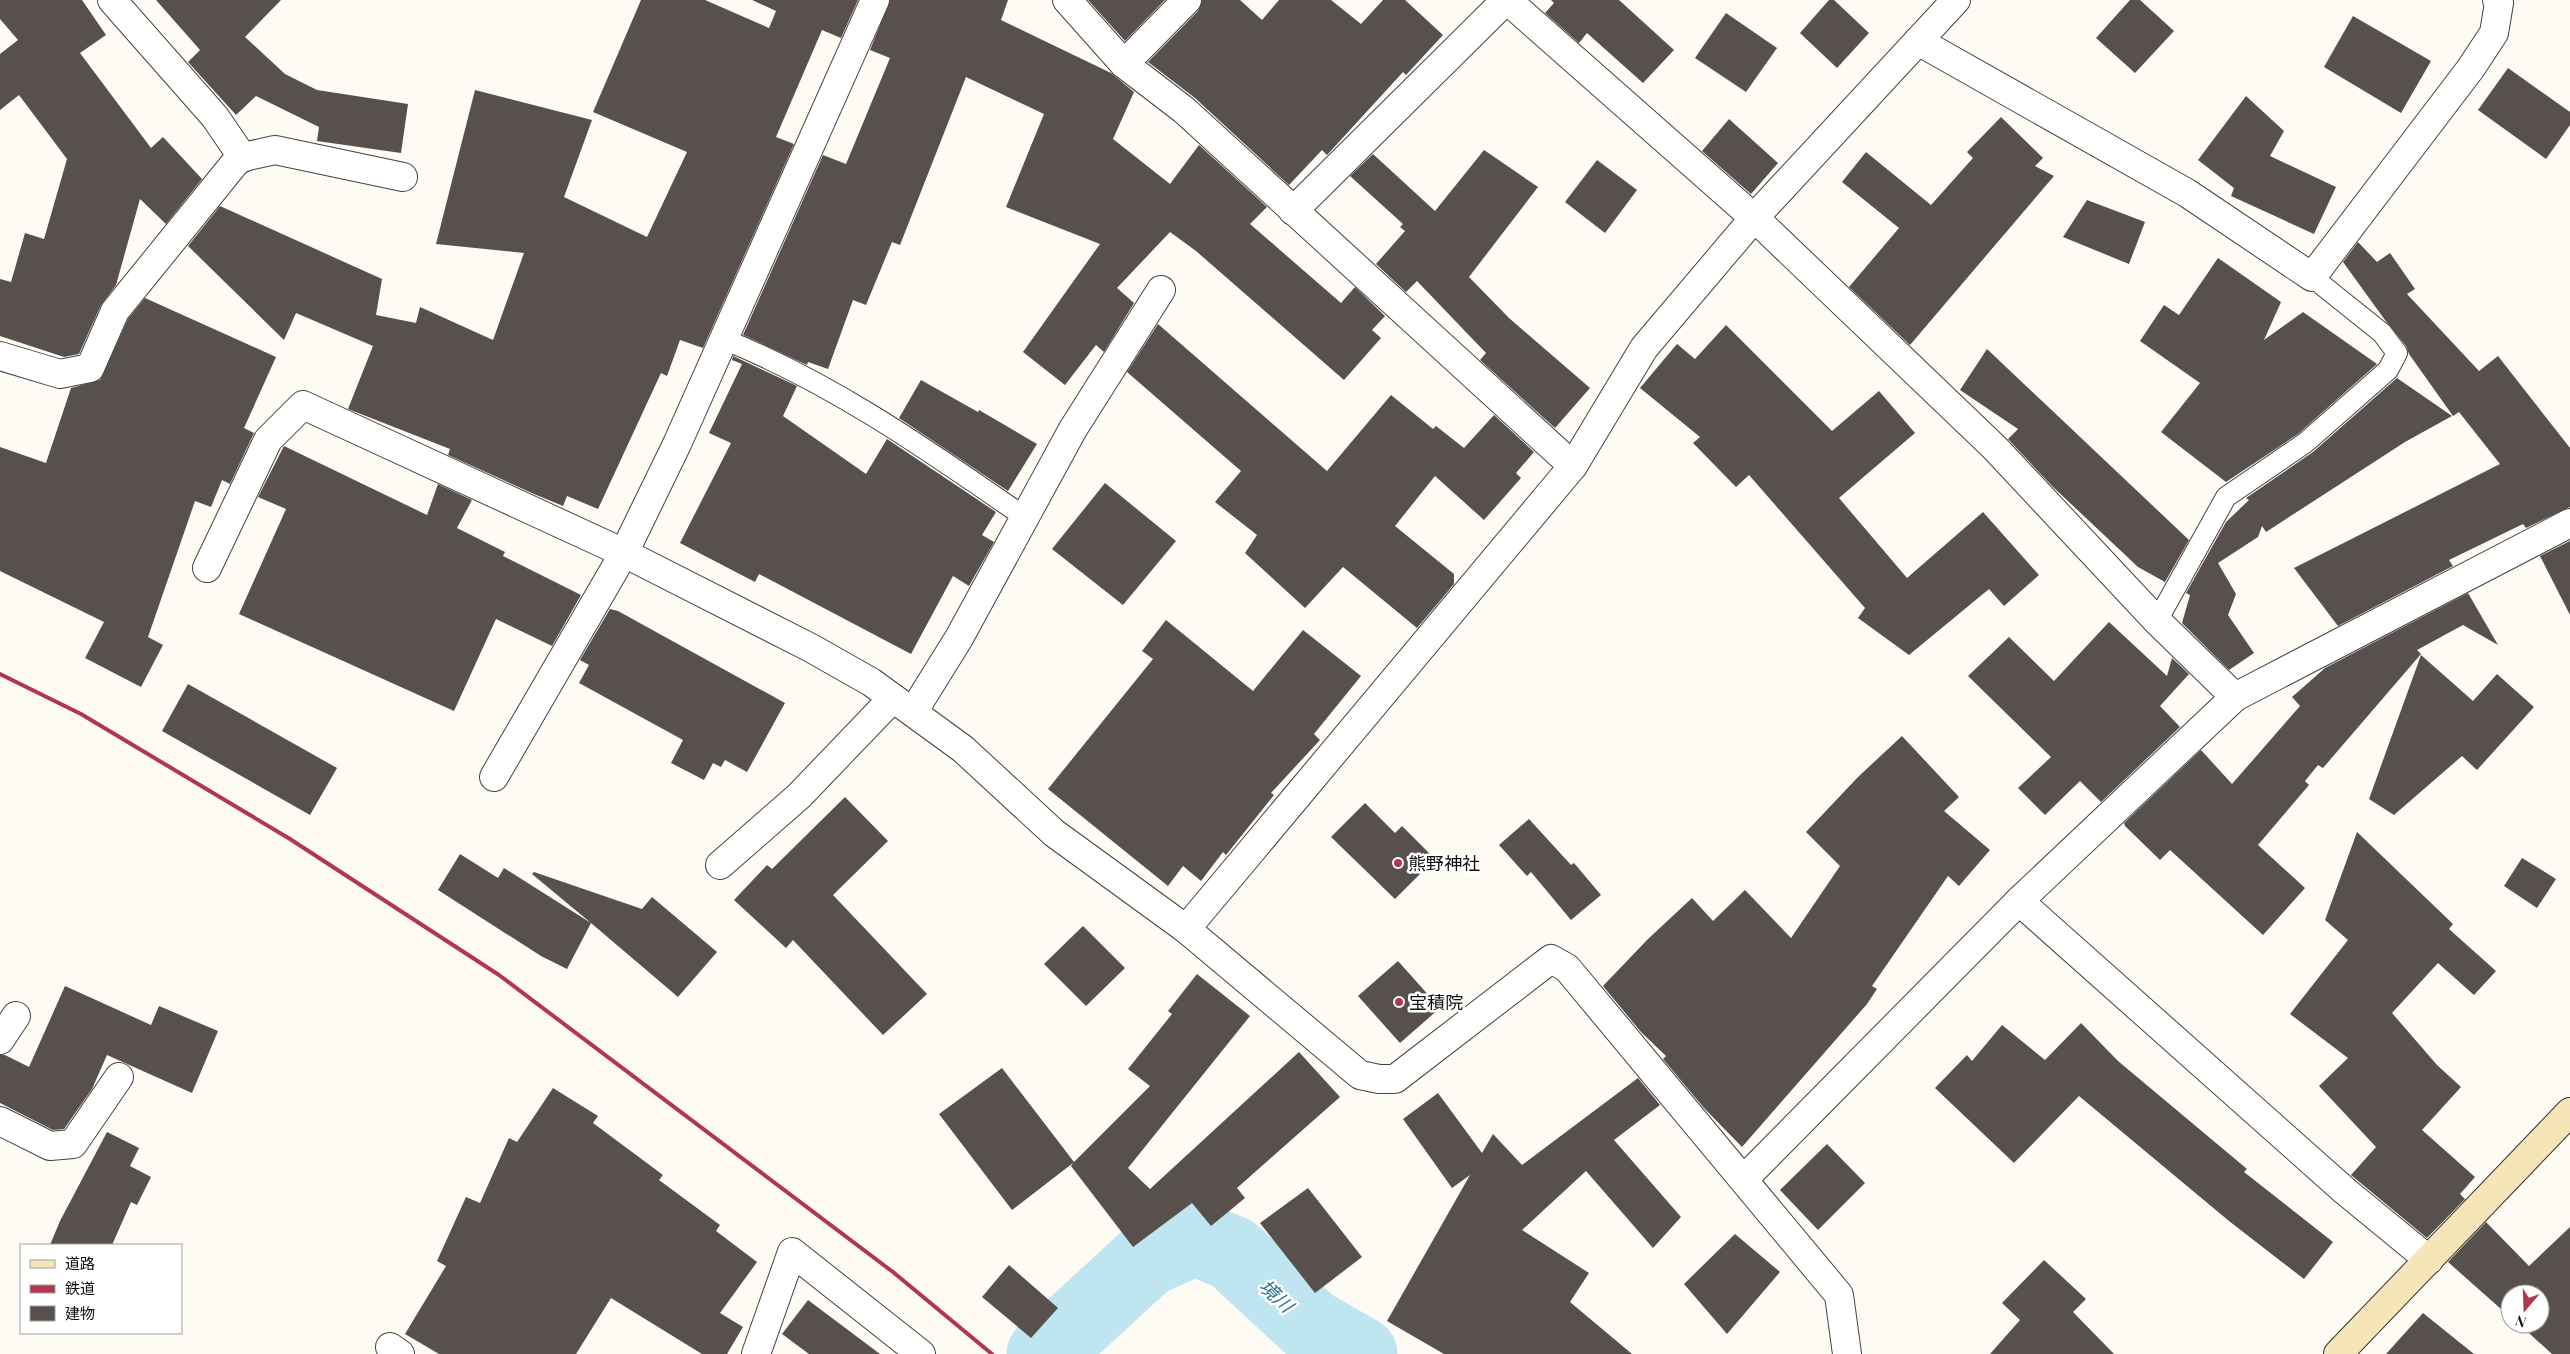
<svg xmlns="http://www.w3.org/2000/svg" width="2570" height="1354" viewBox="0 0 2570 1354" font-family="'Playfair Display','Noto Sans JP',serif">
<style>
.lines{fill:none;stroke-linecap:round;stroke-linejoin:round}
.river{stroke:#bee5f0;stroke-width:75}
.building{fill:#57504d}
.lane-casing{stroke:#434343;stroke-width:22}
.street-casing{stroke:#434343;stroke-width:30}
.secondary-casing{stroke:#323232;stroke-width:30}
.lane{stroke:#fff;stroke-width:20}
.street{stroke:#fff;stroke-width:28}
.secondary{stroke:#f6e5b6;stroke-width:28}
.rail{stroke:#b1364f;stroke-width:4}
.poi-dot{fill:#b1364f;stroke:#fff;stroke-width:2}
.labels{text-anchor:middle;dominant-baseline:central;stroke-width:5;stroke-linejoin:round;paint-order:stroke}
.poi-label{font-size:18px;fill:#101010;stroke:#fff;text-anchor:start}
.water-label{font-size:19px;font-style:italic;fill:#267695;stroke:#fff}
</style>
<rect width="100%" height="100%" fill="#fefaf4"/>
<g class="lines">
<polyline class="river" points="1044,1354 1146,1260 1194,1238 1232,1253 1311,1326 1360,1354"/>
</g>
<g class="building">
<polygon points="0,0 82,0 106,35 80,53 151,148 163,137 202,179 166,224 140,199 116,285 101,305 79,354 64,357 0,336 0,279 11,282 25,233 44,239 67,159 19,95 0,110 0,54 18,40 0,19"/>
<polygon points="156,0 281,0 245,37 285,74 317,90 408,104 401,153 317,141 319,127 256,96 236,115 188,62 200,50"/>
<polygon points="641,0 705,0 769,28 776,11 752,0 858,0 841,38 822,30 776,137 794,144 703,348 680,340 667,376 661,373 598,509 567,496 563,506 534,494 448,455 450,449 348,409 373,346 296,313 284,340 188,246 220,206 382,279 376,315 416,323 420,307 493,340 524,253 436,244 475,90 592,120 564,197 647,237 687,152 593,112"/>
<polygon points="890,0 1008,0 1001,20 1111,73 1134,92 1113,139 1170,184 1199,145 1267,207 1250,224 1341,303 1355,287 1385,316 1372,330 1381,338 1344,380 1196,251 1170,232 1117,288 1134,303 1104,352 1096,345 1065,385 1023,352 1100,244 1006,207 1044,114 966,77 900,245 892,242 866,305 853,300 828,369 808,362 807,365 743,335 823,155 846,164 890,58 870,50"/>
<polygon points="1088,0 1165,0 1125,41"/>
<polygon points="1202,0 1240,0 1262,20 1279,0 1331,0 1361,24 1383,0 1405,0 1443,35 1406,75 1403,72 1327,155 1322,150 1289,185 1195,98 1148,62 1198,11"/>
<polygon points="1551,0 1619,0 1674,50 1643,83 1587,33 1579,43 1545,13 1554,3"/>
<polygon points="1829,0 1834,0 1869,33 1837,68 1800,33"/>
<polygon points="2130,0 2140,0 2174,31 2135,73 2096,38"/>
<polygon points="1726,13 1777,48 1746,92 1695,58"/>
<polygon points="2353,16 2431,61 2401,113 2324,67"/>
<polygon points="2508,68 2570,112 2570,125 2546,159 2478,110"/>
<polygon points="2246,96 2284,131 2270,156 2336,187 2314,234 2231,196 2234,188 2198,160"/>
<polygon points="2001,117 2043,158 2035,166 2054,176 1910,345 1849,287 1899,228 1842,182 1866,152 1931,205 1973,158 1967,152"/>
<polygon points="1729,119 1778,163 1751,194 1702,151"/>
<polygon points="1484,150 1538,187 1469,277 1509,318 1590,388 1555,428 1480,360 1486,353 1417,281 1406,292 1376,264 1405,231 1400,227 1403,224 1350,176 1373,154 1435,211"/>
<polygon points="1597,160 1637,190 1605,233 1565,202"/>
<polygon points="2087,200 2145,222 2129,264 2063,237"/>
<polygon points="2358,242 2377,262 2390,253 2415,289 2407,294 2479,371 2498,356 2570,448 2570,507 2526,528 2523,524 2449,560 2453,566 2338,626 2294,568 2500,464 2459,412 2453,416 2409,354 2406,346 2385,320 2343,262"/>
<polygon points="2218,258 2281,302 2264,340 2303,312 2377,364 2298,434 2226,482 2161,432 2200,383 2140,341 2164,305 2179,315"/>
<polygon points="145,298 276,357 244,428 254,433 230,484 222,480 211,507 195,501 148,637 163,645 141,687 85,658 104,622 0,571 0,447 46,463 71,388 100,380 128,319"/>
<polygon points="1158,324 1327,471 1391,395 1433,429 1436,426 1464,448 1494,415 1534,452 1516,473 1521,478 1484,520 1435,476 1395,526 1454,574 1454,584 1417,628 1343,567 1305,608 1245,553 1257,535 1215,502 1241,471 1127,372"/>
<polygon points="1726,325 1832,431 1879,391 1915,433 1839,498 1907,578 1983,512 2039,575 2004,606 1989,589 1909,655 1858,618 1865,608 1749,475 1736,487 1693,443 1700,437 1640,388 1677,344 1695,359"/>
<polygon points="1987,349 2189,540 2165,582 2138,567 2052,486 2008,439 2018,429 1960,390"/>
<polygon points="733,356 797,386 783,416 866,474 887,439 996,512 982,535 994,542 969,586 953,576 911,654 759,574 755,582 680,543 731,443 709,433 742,364 732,360"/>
<polygon points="2397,378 2452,416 2405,442 2266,532 2262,526 2258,537 2218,563 2236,594 2228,615 2254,653 2229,670 2182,623 2190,595 2186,593 2226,522 2249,500 2246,498 2313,452"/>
<polygon points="921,380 978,412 979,410 1037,444 1008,491 899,418"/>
<polygon points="284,446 427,515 438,484 472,500 457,528 505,552 503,556 581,595 552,646 496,619 454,711 239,614 286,509 258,497"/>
<polygon points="1105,483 1176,541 1123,605 1052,549"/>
<polygon points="2570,541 2570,615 2540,556"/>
<polygon points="2468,593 2498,645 2463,625 2417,650 2421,654 2323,768 2318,765 2305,781 2309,785 2258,845 2305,888 2263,935 2170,850 2160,860 2125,826 2124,823 2201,750 2232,784 2300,706 2292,697 2325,668"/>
<polygon points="610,609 618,611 785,703 747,772 725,760 721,767 713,763 704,780 671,763 683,740 579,683 589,665 580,660"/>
<polygon points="1166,620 1253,691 1303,630 1361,676 1314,734 1320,740 1271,793 1274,795 1226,855 1223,852 1201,881 1183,866 1168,886 1048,789 1153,659 1142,651"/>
<polygon points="2109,622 2167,676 2172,658 2189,674 2160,706 2180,727 2101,802 2080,781 2045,815 2018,788 2051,757 1968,676 2009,637 2054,681"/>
<polygon points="2421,655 2473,701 2497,674 2534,707 2477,770 2462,756 2394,815 2369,799"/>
<polygon points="188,684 337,768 310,815 162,731"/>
<polygon points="1902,736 1959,797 1944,811 1990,850 1959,886 1948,876 1872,986 1877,989 1867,1004 1742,1147 1704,1108 1663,1059 1666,1056 1641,1032 1603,986 1648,939 1692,898 1713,921 1745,890 1791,938 1840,866 1806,832 1858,777"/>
<polygon points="845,797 888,841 833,895 927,994 883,1035 793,940 786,948 734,900 767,865 772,869"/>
<polygon points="1365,803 1395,833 1402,826 1435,859 1395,899 1331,837"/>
<polygon points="1529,819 1571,865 1574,863 1601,895 1571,920 1531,872 1527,876 1499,845"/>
<polygon points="2357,832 2453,924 2449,929 2496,971 2474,995 2438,963 2392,1013 2437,1065 2461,1087 2422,1130 2475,1177 2460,1194 2465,1199 2427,1238 2351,1175 2376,1147 2319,1086 2348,1058 2290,1014 2348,940 2325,920"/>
<polygon points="460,854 498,878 504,868 591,923 532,874 534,872 642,909 652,897 717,952 678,997 591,923 567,969 541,956 438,890"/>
<polygon points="2522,858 2556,879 2537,908 2504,886"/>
<polygon points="1083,926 1125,968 1086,1006 1044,964"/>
<polygon points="1398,961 1440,1008 1400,1043 1358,996"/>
<polygon points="1197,974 1250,1016 1128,1168 1150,1189 1299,1052 1340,1097 1237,1188 1245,1198 1211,1226 1192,1203 1133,1247 1071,1166 1073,1163 1012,1210 939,1114 1002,1068 1074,1162 1150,1086 1128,1069 1172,1014 1168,1011"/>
<polygon points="65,986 151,1025 159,1006 218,1031 192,1093 107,1055 92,1089 64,1129 53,1130 0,1103 0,1055 5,1055 29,1067"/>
<polygon points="2081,1023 2118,1061 2247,1169 2244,1172 2333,1242 2304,1279 2229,1221 2079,1096 2014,1163 1935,1088 1967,1055 1972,1061 2002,1025 2045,1060"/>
<polygon points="1638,1078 1660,1105 1614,1140 1681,1217 1653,1248 1586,1171 1522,1230 1589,1273 1570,1302 1632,1354 1444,1354 1387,1321 1470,1175 1452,1188 1403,1119 1438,1093 1482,1153 1493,1134 1522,1165"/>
<polygon points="553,1088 598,1116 593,1123 663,1175 659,1180 720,1225 716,1231 757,1262 720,1313 743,1327 727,1354 702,1354 611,1298 576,1354 439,1354 405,1334 446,1266 437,1261 466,1197 480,1203 509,1138 517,1142"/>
<polygon points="107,1132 139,1148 130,1166 151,1177 137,1205 131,1202 112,1245 50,1245 60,1221"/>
<polygon points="1827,1144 1865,1183 1818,1230 1780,1190"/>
<polygon points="1308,1188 1362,1257 1315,1293 1260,1223"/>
<polygon points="2486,1222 2529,1266 2570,1227 2570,1354 2552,1354 2519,1324 2540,1324 2540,1294 2510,1294 2510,1317 2448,1262"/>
<polygon points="1735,1234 1780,1272 1727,1334 1684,1284"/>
<polygon points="2044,1260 2086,1299 2073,1312 2114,1354 1990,1354 2020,1320 2002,1303"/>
<polygon points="1009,1265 1058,1308 1031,1338 982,1297"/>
<polygon points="808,1300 880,1354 809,1354 782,1334"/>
<polygon points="2423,1313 2474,1354 2386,1354"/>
</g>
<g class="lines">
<defs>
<g id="lane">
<path d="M723,339C833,383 929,451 1026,518"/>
<polyline points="2157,621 2226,497 2305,443 2388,370 2397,353 2382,333 2312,277"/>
</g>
<g id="street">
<polyline points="112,0 215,117 243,158"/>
<polyline points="1067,0 1124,64 1184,110 1573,466"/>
<polyline points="1507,0 1761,224 1995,448 2157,621 2235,697"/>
<polyline points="1918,41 2187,193 2312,277 2471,68 2494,33 2499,3 2497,0"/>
<polyline points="1124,64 1187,0"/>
<polyline points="1293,211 1506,0"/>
<polyline points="0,356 60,374 90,368 115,311 239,158 275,150 403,177"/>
<polyline points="207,568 268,440 303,405 624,553 811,648 871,682 963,749 1054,833 1186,929 1360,1075 1379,1079 1395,1079 1551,959 1567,968 1839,1295 1847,1354"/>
<polyline points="913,712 959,638 1073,429 1161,290"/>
<polyline points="494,777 624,553 677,444 875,0"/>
<polyline points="720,865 799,796 893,698"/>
<polyline points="2019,901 2345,1191 2429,1260"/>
<polyline points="1186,929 1573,466 1644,348 1754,218 1956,0"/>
<polyline points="0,1040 16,1016"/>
<polyline points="0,1121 50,1146 73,1144 119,1077"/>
<polyline points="1744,1179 2019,901 2235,697 2570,523"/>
<polyline points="390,1347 400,1354"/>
<polyline points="756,1354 792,1252 921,1354"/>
</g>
<polyline id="secondary" points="2338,1354 2570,1112"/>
</defs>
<use href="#lane" class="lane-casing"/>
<use href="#street" class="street-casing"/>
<use href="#secondary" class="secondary-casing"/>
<use href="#lane" class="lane"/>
<use href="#street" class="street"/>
<use href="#secondary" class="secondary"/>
<polyline class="rail" points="0,674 81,714 290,839 499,975 893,1272 992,1354"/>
</g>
<g class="poi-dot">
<circle cx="1398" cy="863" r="5"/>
<circle cx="1399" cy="1002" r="5"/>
</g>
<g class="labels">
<g class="poi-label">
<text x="1408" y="863">熊野神社</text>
<text x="1409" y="1002">宝積院</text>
</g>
<g class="water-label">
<text transform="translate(1277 1295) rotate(43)">境川</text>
</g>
</g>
<rect x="20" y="1244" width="162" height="90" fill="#ffffff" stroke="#9f9f9f"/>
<rect x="30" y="1260" width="25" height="8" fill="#f6e5b6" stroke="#9f9f9f"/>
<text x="65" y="1269" font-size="15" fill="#101010">道路</text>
<rect x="30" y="1285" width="25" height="8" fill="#b1364f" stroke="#9f9f9f"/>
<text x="65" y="1294" font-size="15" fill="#101010">鉄道</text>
<rect x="30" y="1306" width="25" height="15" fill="#57504d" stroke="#9f9f9f"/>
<text x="65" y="1319" font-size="15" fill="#101010">建物</text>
<g transform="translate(2525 1309) rotate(199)"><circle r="24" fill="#ffffff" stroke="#9f9f9f"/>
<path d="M0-4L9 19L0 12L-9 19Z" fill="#b1364f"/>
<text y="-8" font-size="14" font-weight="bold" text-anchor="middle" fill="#101010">N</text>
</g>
</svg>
